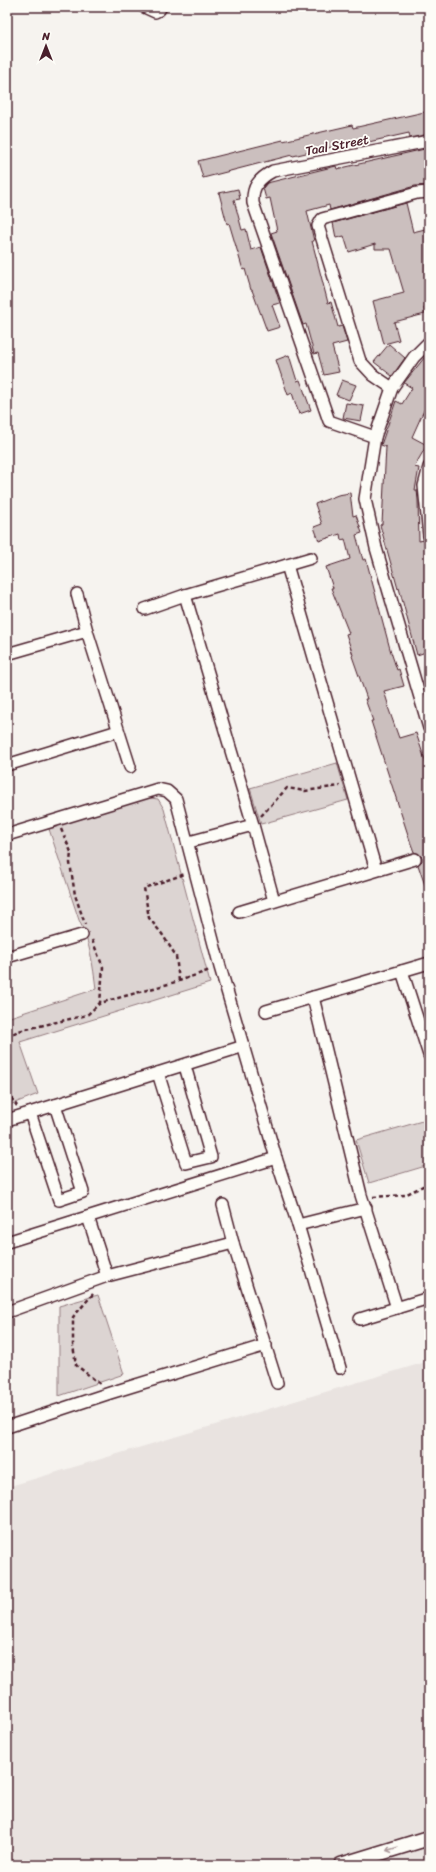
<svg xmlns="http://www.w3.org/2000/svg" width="436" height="1872" viewBox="0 0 436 1872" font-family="Sriracha,sans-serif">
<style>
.built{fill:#e9e3e0}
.green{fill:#dcd4d2;stroke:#937a7e}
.building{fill:#cbbfbe;stroke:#4a1f2b}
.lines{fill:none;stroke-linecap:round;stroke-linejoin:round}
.minor-casing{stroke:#4a1f2b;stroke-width:14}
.tertiary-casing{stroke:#4a1f2b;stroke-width:17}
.path{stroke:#4a1f2b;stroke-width:2.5;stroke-dasharray:4 3;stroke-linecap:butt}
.minor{stroke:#fdfcf7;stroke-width:11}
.tertiary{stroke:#fdfcf7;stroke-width:14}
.oneway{stroke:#ac999b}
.labels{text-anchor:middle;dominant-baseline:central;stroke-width:3.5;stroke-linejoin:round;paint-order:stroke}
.street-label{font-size:13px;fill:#4a1f2b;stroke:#fdfcf7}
</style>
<rect width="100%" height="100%" fill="#f6f3ef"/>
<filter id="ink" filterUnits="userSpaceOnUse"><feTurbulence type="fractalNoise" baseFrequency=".025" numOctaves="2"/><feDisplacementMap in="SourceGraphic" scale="8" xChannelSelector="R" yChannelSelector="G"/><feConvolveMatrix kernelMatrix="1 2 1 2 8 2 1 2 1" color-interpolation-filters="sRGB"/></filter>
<g filter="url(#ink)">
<polygon class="built" points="429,1361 429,1865 7,1865 7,1487"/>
<g class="green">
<polygon points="337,763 348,800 261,824 250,788"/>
<path d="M144,797L158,799L164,809L210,983L20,1042L38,1094L7,1106V1018L96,989C93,965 90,942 79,920L49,829Z"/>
<polygon points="429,1119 429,1165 369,1183 356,1140"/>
<polygon points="98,1295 124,1374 59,1396 59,1306"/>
</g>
<g class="building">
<polygon points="429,111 429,134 410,138 409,133 364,143 363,140 293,156 292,155 203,178 198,161 283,140 283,141 352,125 353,128"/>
<polygon points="429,148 429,185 415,186 330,210 329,205 307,211 314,241 312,241 328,303 331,302 338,327 342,326 347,342 332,346 339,372 324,375 318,353 314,354 306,324 303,325 271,233 277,231 270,198 266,199 263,188 267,183 336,166 337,169"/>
<polygon points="238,189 240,199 234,200 242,230 246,229 251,250 261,247 280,303 272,305 280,327 267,331 252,290 251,290 245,269 243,270 229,223 227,224 219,193"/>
<polygon points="406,203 413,232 429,228 429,307 424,308 425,314 394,322 399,340 384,344 373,301 404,293 391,249 375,249 375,244 349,252 344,236 336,238 333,223"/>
<polygon points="389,344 405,358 392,376 374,362"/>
<polygon points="429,352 429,411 425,408 412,437 427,445 414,467 419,468 415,490 417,490 418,500 419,541 424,540 429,560 429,651 417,655 399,588 398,589 380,525 382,524 386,447 381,445 396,401 402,404 412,388 404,383"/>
<polygon points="289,355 297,381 300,380 311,410 299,414 292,393 288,395 276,360"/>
<polygon points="342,380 356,385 349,400 336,395"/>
<polygon points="346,403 364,406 361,421 343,418"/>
<polygon points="350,493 353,516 356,515 362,533 356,535 363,560 366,559 390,649 397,670 399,669 404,686 384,691 389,707 388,707 399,738 416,733 429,772 429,891 427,891 418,865 422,861 422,857 419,854 414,852 411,844 371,721 373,721 365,699 367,699 352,656 353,655 346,634 349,633 331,588 333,588 326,567 350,559 345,539 341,540 340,534 319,541 314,527 322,524 315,504 338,495"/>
</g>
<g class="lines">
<defs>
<g id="minor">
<polyline points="144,7 155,12 159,10 161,7"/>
<polyline points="429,342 414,357 392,388 375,437 365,499 376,548 429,728"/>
<polyline points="392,388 373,375 360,361 318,226 322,219 417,193 429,192"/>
<path d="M375,437L329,421L253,203C252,187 258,179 273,171L429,141"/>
<polyline points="429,467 424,486 429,536"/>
<polyline points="287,565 376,870"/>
<polyline points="77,594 87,631 130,767"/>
<polyline points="185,595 253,825 274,901"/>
<polyline points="145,609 185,595 311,558"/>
<polyline points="7,654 87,631"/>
<polyline points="7,765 118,731"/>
<polyline points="7,835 158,789 167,791 176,799 220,967 276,1158 298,1225 340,1368"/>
<polyline points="189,842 253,825"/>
<polyline points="239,912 415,859"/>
<polyline points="7,957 82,935"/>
<polyline points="402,971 429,1055"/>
<polyline points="313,997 361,1195 397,1308"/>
<polyline points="266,1011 429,963"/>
<polyline points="158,1073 186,1163 211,1157 185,1066"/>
<polyline points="30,1113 59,1200 83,1192 55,1105"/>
<polyline points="7,1120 244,1046"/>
<polyline points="223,1205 233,1243 277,1383"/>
<polyline points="88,1217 107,1276"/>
<polyline points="298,1225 366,1208"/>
<polyline points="7,1242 276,1158"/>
<polyline points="7,1312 107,1276 233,1243"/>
<polyline points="360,1319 429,1298"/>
<polyline points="7,1427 110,1393 266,1345"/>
</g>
<polyline id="tertiary" points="341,1865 429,1838"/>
</defs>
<use href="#minor" class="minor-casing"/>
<use href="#tertiary" class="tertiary-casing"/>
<g class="path">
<polyline points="261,816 287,788 305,791 340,786"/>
<polyline points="61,829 71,852 70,863 75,895 85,924"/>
<polyline points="92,940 103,967 100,1003"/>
<polyline points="179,981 176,956 162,934 149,918 144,888 185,874"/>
<polyline points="7,1037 18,1031 87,1015 100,1003 179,981 210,970"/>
<polyline points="7,1092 17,1106"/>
<polyline points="373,1197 405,1195 429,1183"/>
<polyline points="93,1294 73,1317 73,1345 76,1365 100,1384"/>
</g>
<use href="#minor" class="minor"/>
<use href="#tertiary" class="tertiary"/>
</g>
<defs><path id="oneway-shaft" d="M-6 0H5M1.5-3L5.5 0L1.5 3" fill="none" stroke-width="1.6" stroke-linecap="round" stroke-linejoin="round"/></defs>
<use class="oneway" href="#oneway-shaft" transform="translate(392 1849) rotate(163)"/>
</g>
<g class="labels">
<g class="street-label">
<text transform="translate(337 145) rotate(-11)">Taal Street</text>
</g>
</g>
<rect width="436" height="1872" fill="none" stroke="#fdfcf7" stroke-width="24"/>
<rect x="12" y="12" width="412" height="1848" fill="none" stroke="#4a1f2b" stroke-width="1.5" filter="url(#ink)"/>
<g transform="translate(46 46)" stroke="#fdfcf7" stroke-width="3" paint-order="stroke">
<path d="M0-3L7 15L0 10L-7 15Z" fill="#4a1f2b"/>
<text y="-6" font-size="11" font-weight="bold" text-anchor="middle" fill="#4a1f2b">N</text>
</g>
</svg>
